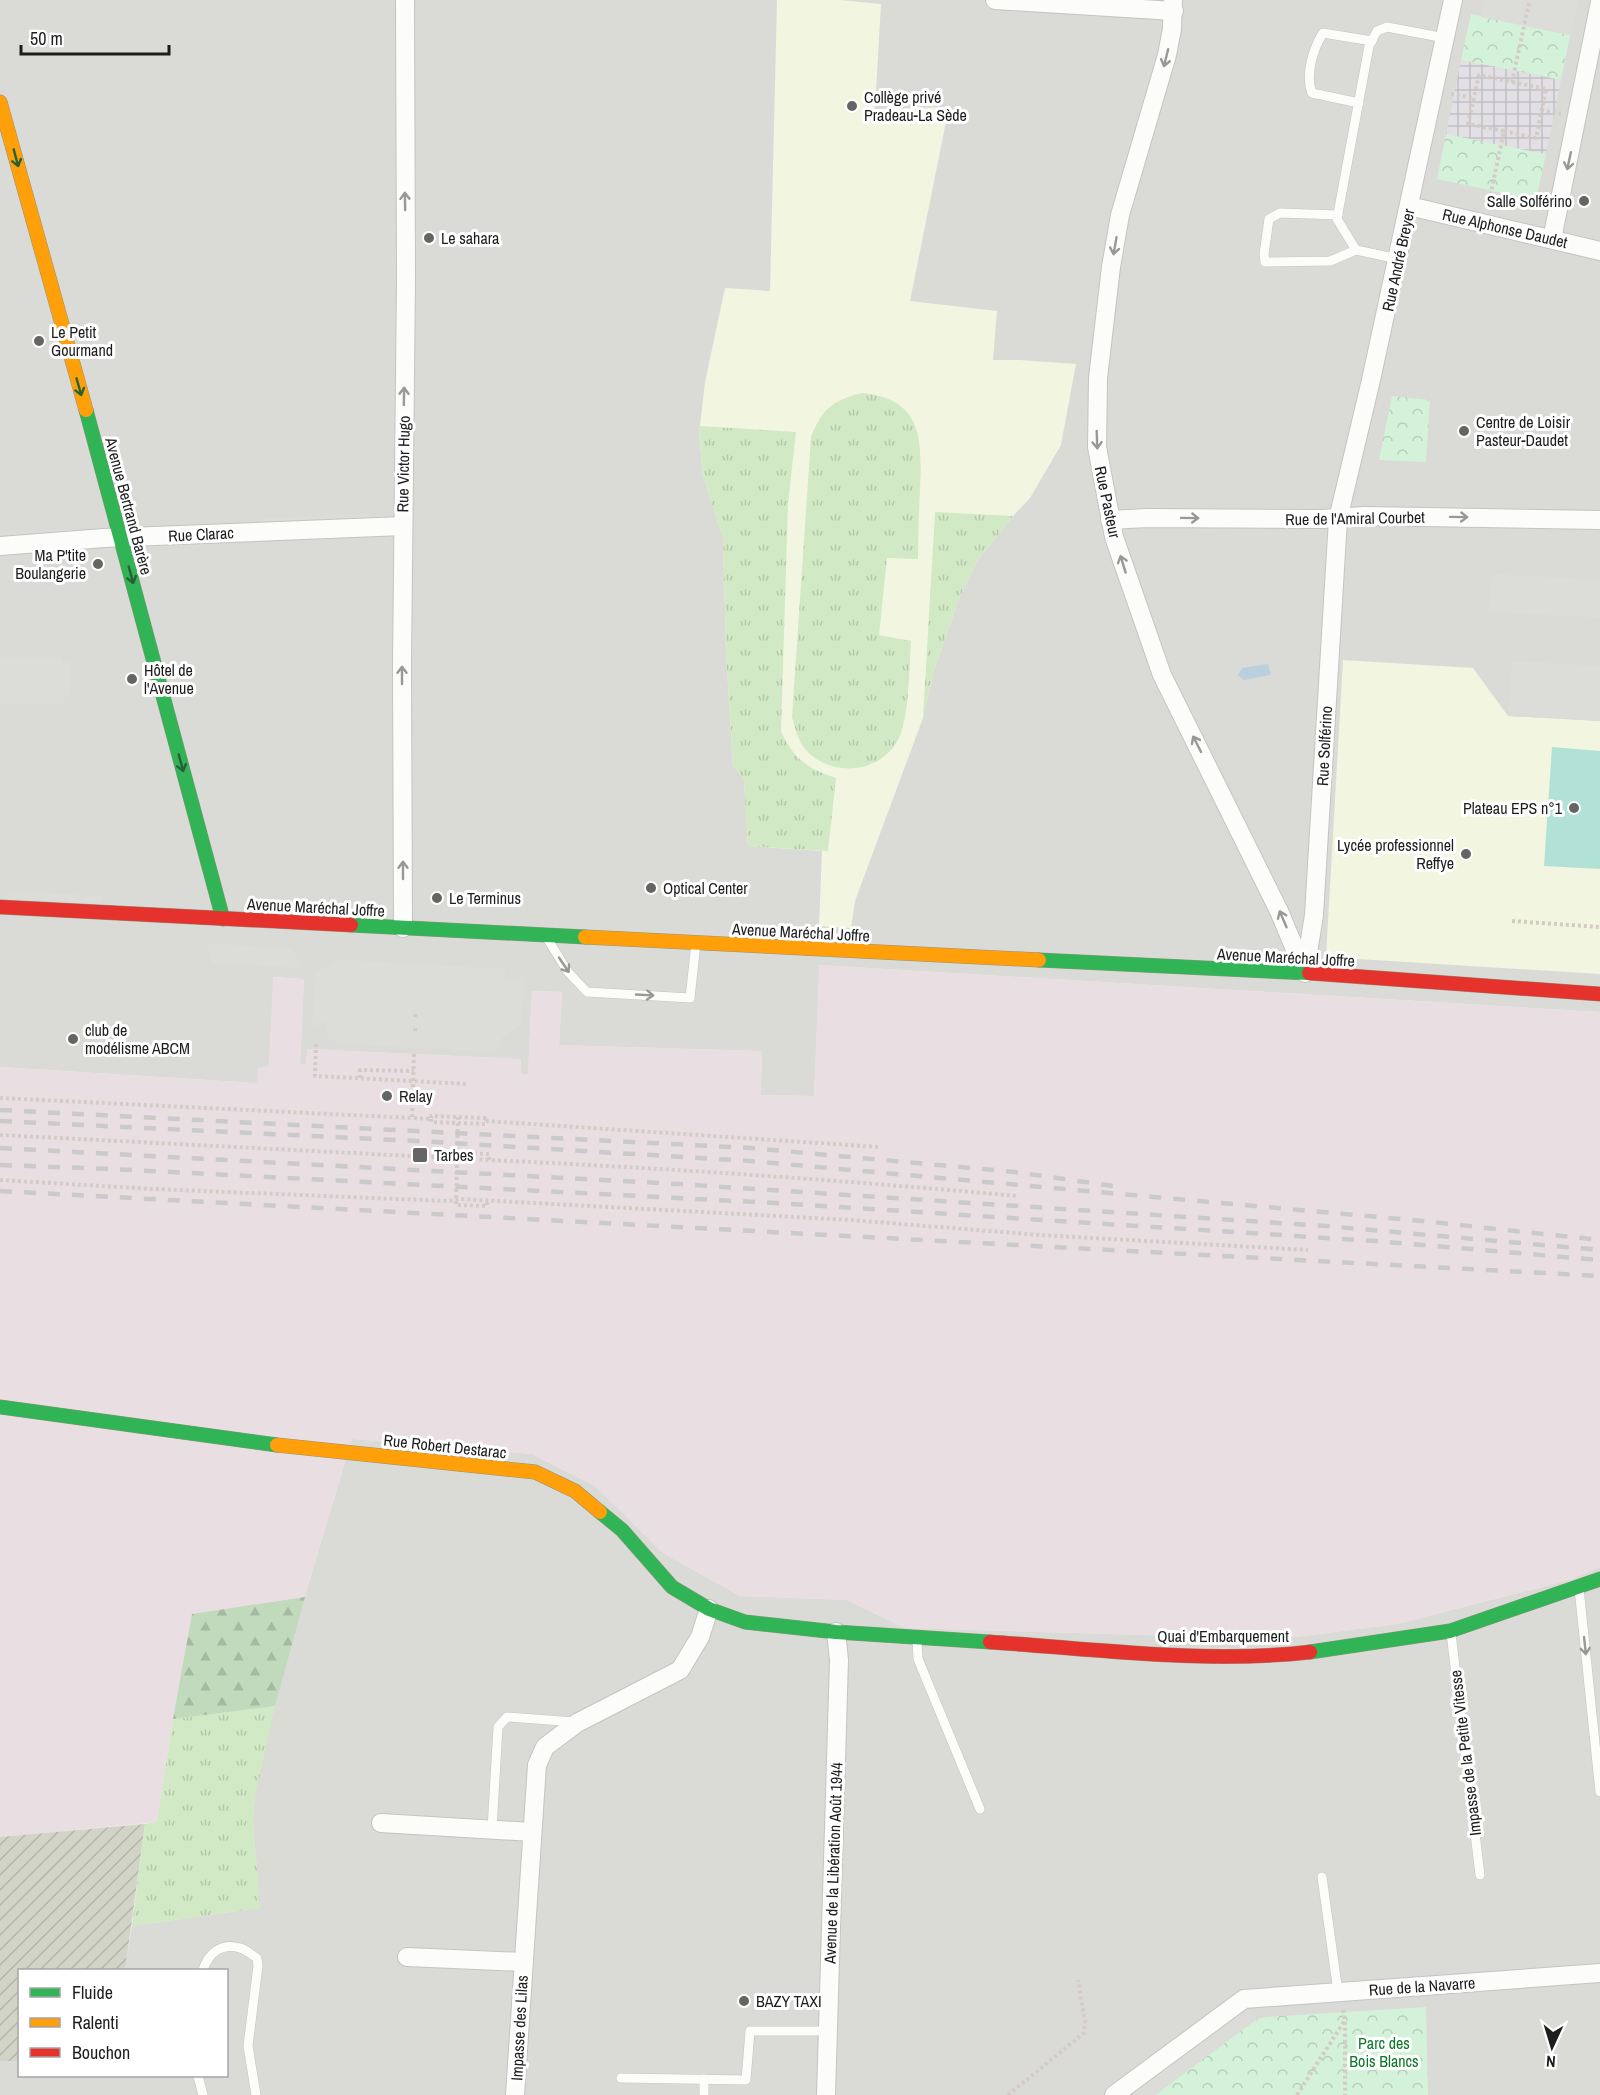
<svg xmlns="http://www.w3.org/2000/svg" width="1600" height="2095" viewBox="0 0 1600 2095" font-family="'Archivo Narrow',sans-serif">
<style>
.residential{fill:#dadad7}
.industrial{fill:#e9dfe3}
.education{fill:#f2f5e0}
.construction{fill:url(#construction-furrows)}
.grass{fill:url(#grass-tufts)}
.forest{fill:url(#forest-firs)}
.park{fill:url(#park-crowns)}
.pitch{fill:#b2e2d6}
.parking{fill:#dcdcd9}
.plaza{fill:url(#plaza-grid)}
.water{fill:#bad0de}
.lines{fill:none;stroke-linecap:round;stroke-linejoin:round}
.lane-casing{stroke:#c4c4c2;stroke-width:10}
.street-casing{stroke:#c4c4c2;stroke-width:20}
.fast-casing{stroke:#8f957f;stroke-width:15}
.slow-casing{stroke:#8f957f;stroke-width:15}
.jam-casing{stroke:#8f957f;stroke-width:15}
.path{stroke:#d5cbc6;stroke-width:4;stroke-dasharray:3 3;stroke-linecap:butt}
.lane{stroke:#fcfcfb;stroke-width:9}
.street{stroke:#fcfcfb;stroke-width:18}
.fast{stroke:#30b455;stroke-width:14}
.slow{stroke:#ff9f0a;stroke-width:14}
.jam{stroke:#e5322d;stroke-width:14}
.rail{stroke:#cacac9;stroke-width:4.5;stroke-dasharray:12 12;stroke-linecap:butt}
.oneway{stroke:#989897}
.oneway2{stroke:#266136}
.poi-dot{fill:#656563;stroke:#fff;stroke-width:2}
.labels{text-anchor:middle;dominant-baseline:central;stroke-width:6;stroke-linejoin:round;paint-order:stroke}
.poi-label{font-size:16px;fill:#1d1d1d;stroke:#fff;text-anchor:start}
.street-label{font-size:16px;fill:#1d1d1d;stroke:#fff}
.park-label{font-size:16px;fill:#0f772a;stroke:#fff}
</style>
<defs>
<pattern id="construction-furrows" width="10" height="10" patternUnits="userSpaceOnUse" patternTransform="scale(1.5)"><rect width="10" height="10" fill="#d3d4c8"/><path d="M-1 1l2-2M0 10L10 0M9 11l2-2" fill="none" stroke="#b5b6ab"/></pattern>
<pattern id="grass-tufts" width="24" height="20" patternUnits="userSpaceOnUse" patternTransform="scale(1.5)"><rect width="24" height="20" fill="#d2e9c5"/><path d="M3 7l-1-3M5 7V3M7 7l1-3M15 17l-1-3M17 17v-4M19 17l1-3" fill="none" stroke="#b4c7a9"/></pattern>
<pattern id="forest-firs" width="22" height="20" patternUnits="userSpaceOnUse" patternTransform="scale(1.5)"><rect width="22" height="20" fill="#c1dabc"/><path d="M5 1l3.5 6h-7zM16 11l3.5 6h-7z" fill="#a5bba1"/></pattern>
<pattern id="park-crowns" width="20" height="18" patternUnits="userSpaceOnUse" patternTransform="scale(1.5)"><rect width="20" height="18" fill="#d4f2d9"/><path d="M2 6a3 3 0 1 1 6 0M12 15a3 3 0 1 1 6 0" fill="none" stroke="#b6cfba"/></pattern>
<pattern id="plaza-grid" width="8" height="8" patternUnits="userSpaceOnUse" patternTransform="scale(1.5)"><rect width="8" height="8" fill="#e2e0e5"/><path d="M0 4h8M4 0v8" fill="none" stroke="#c1c0c4"/></pattern>
</defs>
<rect width="100%" height="100%" fill="#ebebe6"/>
<g class="residential">
<polygon points="0,0 1600,0 1600,1012 820,965 814,1096 760,1095 762,1051 559,1045 562,992 532,991 528,1074 521,1074 520,1059 308,1049 306,1064 300,1065 304,979 274,977 269,1066 257,1083 0,1067"/>
<polygon points="352,1439 532,1454 595,1486 663,1553 740,1596 847,1600 905,1628 1280,1639 1397,1624 1569,1580 1600,1567 1600,2095 0,2095 0,2061 19,2061 20,2076 226,2076 226,1970 125,1970 132,1926 260,1908 253,1822 255,1797 259,1770 283,1669"/>
</g>
<polygon class="industrial" points="819,965 1600,1012 1600,1567 1569,1580 1397,1624 1280,1639 904,1628 847,1600 740,1596 663,1553 595,1486 532,1454 352,1439 283,1669 275,1706 173,1719 157,1822 0,1837 0,1067 257,1083 258,1068 269,1066 273,977 304,979 300,1065 306,1064 307,1049 521,1059 521,1074 528,1074 532,991 562,992 559,1045 762,1051 761,1095 814,1096"/>
<g class="education">
<polygon points="777,0 841,0 881,4 875,109 949,107 910,301 997,311 993,360 1020,360 1076,364 1061,445 1030,498 1013,516 977,561 960,596 934,670 923,718 855,901 851,928 819,926 822,851 748,846 744,779 733,766 726,652 723,538 703,476 699,434 705,382 725,288 770,291"/>
<polygon points="1343,660 1473,668 1508,716 1600,721 1600,974 1326,957"/>
</g>
<polygon class="construction" points="145,1824 125,1970 20,1970 19,2061 0,2061 0,1837"/>
<g class="grass">
<path d="M862,393C923,399 922,439 920,489C919,512 918,536 918,559L887,558L879,635L911,641C909,667 910,725 895,745C875,773 835,776 810,754C799,745 796,731 792,717L811,437C822,409 833,400 862,393Z"/>
<path d="M700,426L796,432L788,503L781,731C793,759 808,769 836,778L828,851L748,846L744,779L733,766L726,652L723,538L703,476L699,434Z"/>
<polygon points="935,512 1013,516 977,561 960,596 934,670 923,718"/>
<polygon points="275,1706 255,1797 253,1822 260,1908 132,1926 145,1824 157,1822 173,1719"/>
</g>
<polygon class="forest" points="305,1597 275,1706 173,1719 192,1614"/>
<g class="park">
<polygon points="1471,14 1570,35 1561,80 1461,60"/>
<polygon points="1446,134 1546,154 1536,200 1437,179"/>
<polygon points="1392,396 1430,400 1426,462 1379,460"/>
<polygon points="1426,2007 1428,2095 1155,2095 1257,2019 1266,2017"/>
</g>
<polygon class="pitch" points="1552,747 1600,751 1600,869 1544,866"/>
<g class="parking">
<polygon points="1484,0 1578,0 1570,35 1481,17"/>
<polygon points="369,514 369,519 258,524 258,519"/>
<polygon points="72,529 72,535 0,537 0,531"/>
<polygon points="1492,574 1600,580 1600,618 1489,612"/>
<polygon points="0,657 62,657 63,664 71,662 70,695 64,696 64,705 0,704"/>
<polygon points="1512,661 1600,666 1600,721 1508,716"/>
<polygon points="8,891 103,896 102,903 8,898"/>
<polygon points="207,943 293,949 302,968 213,963"/>
<polygon points="333,959 505,969 505,982 525,975 521,1025 502,1037 499,1047 493,1052 338,1044 328,1039 326,1032 326,1021 312,1028 316,972 332,965"/>
<polygon points="1246,2005 1257,2019 1155,2095 1125,2095"/>
</g>
<polygon class="plaza" points="1461,60 1561,80 1546,154 1446,134"/>
<polygon class="water" points="1268,664 1271,675 1244,680 1238,675 1242,668"/>
<g class="lines">
<defs>
<g id="lane">
<path d="M1359,103L1312,93C1305,75 1313,49 1323,33L1372,41"/>
<polyline points="1338,215 1280,213 1269,219 1264,254 1265,262 1330,261 1356,250"/>
<polyline points="1398,259 1356,250 1337,219 1369,46 1377,31 1387,27 1445,38"/>
<polyline points="547,938 568,972 587,992 690,998 696,943"/>
<polyline points="1579,1588 1600,1792"/>
<polyline points="1451,1633 1480,1875"/>
<polyline points="917,1640 918,1659 980,1809"/>
<polyline points="492,1829 498,1727 507,1717 575,1722"/>
<polyline points="1322,1877 1338,1992"/>
<path d="M203,1970C208,1954 221,1942 240,1948C245,1949 252,1955 257,1958L258,1966L248,2046L256,2095"/>
<polyline points="198,2076 203,2095"/>
<polyline points="621,2078 746,2080 750,2031 828,2031"/>
<polyline points="704,2095 704,2079"/>
</g>
<g id="street">
<polyline points="995,0 1174,11"/>
<polyline points="1173,0 1172,29 1167,55 1120,215 1111,267 1098,378 1097,447 1114,537 1162,675 1279,911 1305,973"/>
<polyline points="1409,206 1600,251"/>
<polyline points="1552,239 1600,2"/>
<polyline points="1110,520 1147,518 1322,519 1364,516 1600,520"/>
<polyline points="0,546 104,538 403,526"/>
<polyline points="403,928 402,665 406,279 405,0"/>
<polyline points="1305,971 1314,915 1338,519 1371,380 1453,0"/>
<polyline points="381,1823 532,1832"/>
<polyline points="407,1957 523,1962"/>
<polyline points="515,2095 537,1765 545,1747 577,1723 680,1670 700,1637 709,1609"/>
<polyline points="826,2095 839,1660 836,1632"/>
<polyline points="1114,2095 1244,1999 1600,1973"/>
</g>
<g id="fast">
<polyline points="86,410 223,919"/>
<polyline points="351,925 585,937"/>
<polyline points="1039,960 1309,973"/>
<polyline points="0,1407 277,1445"/>
<polyline points="600,1512 622,1530 672,1587 709,1609 745,1622 836,1632 990,1642"/>
<polyline points="1310,1652 1450,1631 1600,1579"/>
</g>
<g id="slow">
<polyline points="0,102 86,410"/>
<polyline points="585,937 1039,960"/>
<polyline points="277,1445 535,1472 575,1491 600,1512"/>
</g>
<g id="jam">
<polyline points="0,907 351,925"/>
<polyline points="1309,973 1600,994"/>
<path d="M990,1642C1096,1649 1205,1664 1310,1652"/>
</g>
</defs>
<use href="#lane" class="lane-casing"/>
<use href="#street" class="street-casing"/>
<use href="#fast" class="fast-casing"/>
<use href="#slow" class="slow-casing"/>
<use href="#jam" class="jam-casing"/>
<g class="path">
<polyline points="1451,94 1474,98"/>
<polyline points="1541,110 1561,114"/>
<polyline points="1504,131 1536,138 1546,89 1512,82"/>
<polyline points="1488,207 1504,131 1468,124 1479,75 1512,82 1529,3"/>
<polyline points="1512,921 1600,927"/>
<polyline points="415,1017 416,1011"/>
<polyline points="415,1031 415,1026"/>
<polyline points="316,1044 315,1076 468,1084"/>
<polyline points="414,1054 412,1118 431,1119 431,1116 485,1118 486,1121"/>
<polyline points="360,1078 360,1070 414,1071"/>
<polyline points="0,1098 412,1118"/>
<polyline points="458,1117 456,1205 487,1206 487,1201"/>
<polyline points="431,1119 431,1122 485,1124 486,1121 879,1147"/>
<polyline points="0,1135 489,1160"/>
<path d="M425,1157V1152L489,1154V1160C665,1168 841,1180 1017,1196"/>
<polyline points="0,1180 153,1189 448,1201 460,1199 851,1220 1040,1235 1308,1250"/>
<polyline points="1343,2010 1345,2020 1345,2095"/>
<polyline points="1008,2095 1084,2033 1085,2022 1078,1980"/>
<polyline points="1297,2095 1345,2020"/>
</g>
<use href="#lane" class="lane"/>
<use href="#street" class="street"/>
<use href="#fast" class="fast"/>
<use href="#slow" class="slow"/>
<use href="#jam" class="jam"/>
<g class="rail">
<polyline points="0,1110 751,1148 1015,1172 1113,1186"/>
<polyline points="0,1121 417,1141 750,1161 1412,1220 1600,1240"/>
<polyline points="0,1148 678,1184 1326,1226 1600,1250"/>
<polyline points="0,1165 112,1169 775,1203 1375,1241 1600,1260"/>
<polyline points="0,1191 1600,1276"/>
</g>
</g>
<defs><path id="oneway-shaft" d="M-6 0H5M1.5-3L5.5 0L1.5 3" fill="none" stroke-width="1.6" stroke-linecap="round" stroke-linejoin="round" transform="scale(1.5)"/></defs>
<g class="oneway">
<use href="#oneway-shaft" transform="translate(1166 58) rotate(104)"/>
<use href="#oneway-shaft" transform="translate(1569 161) rotate(102)"/>
<use href="#oneway-shaft" transform="translate(405 201) rotate(-91)"/>
<use href="#oneway-shaft" transform="translate(1115 246) rotate(100)"/>
<use href="#oneway-shaft" transform="translate(404 396) rotate(-89)"/>
<use href="#oneway-shaft" transform="translate(1097 440) rotate(88)"/>
<use href="#oneway-shaft" transform="translate(1459 517) rotate(1)"/>
<use href="#oneway-shaft" transform="translate(1190 518) rotate(1)"/>
<use href="#oneway-shaft" transform="translate(1123 564) rotate(-107)"/>
<use href="#oneway-shaft" transform="translate(402 675) rotate(-90)"/>
<use href="#oneway-shaft" transform="translate(1197 744) rotate(-117)"/>
<use href="#oneway-shaft" transform="translate(403 870) rotate(-90)"/>
<use href="#oneway-shaft" transform="translate(1283 919) rotate(-113)"/>
<use href="#oneway-shaft" transform="translate(564 965) rotate(56)"/>
<use href="#oneway-shaft" transform="translate(645 995) rotate(3)"/>
<use href="#oneway-shaft" transform="translate(1585 1646) rotate(84)"/>
</g>
<g class="oneway2">
<use href="#oneway-shaft" transform="translate(16 158) rotate(75)"/>
<use href="#oneway-shaft" transform="translate(79 387) rotate(74)"/>
<use href="#oneway-shaft" transform="translate(131 575) rotate(75)"/>
<use href="#oneway-shaft" transform="translate(181 763) rotate(75)"/>
</g>
<g class="poi-dot">
<circle cx="852" cy="106" r="6"/>
<circle cx="1584" cy="201" r="6"/>
<circle cx="429" cy="238" r="6"/>
<circle cx="39" cy="341" r="6"/>
<circle cx="1464" cy="431" r="6"/>
<circle cx="98" cy="564" r="6"/>
<circle cx="132" cy="679" r="6"/>
<circle cx="1574" cy="808" r="6"/>
<circle cx="1466" cy="854" r="6"/>
<circle cx="651" cy="888" r="6"/>
<circle cx="437" cy="898" r="6"/>
<circle cx="73" cy="1039" r="6"/>
<circle cx="387" cy="1096" r="6"/>
<rect x="412" y="1147" width="16" height="16" rx="3"/>
<circle cx="744" cy="2001" r="6"/>
</g>
<g class="labels">
<g class="poi-label">
<text x="864" y="97">Collège privé<tspan x="864" dy="18">Pradeau-La Sède</tspan></text>
<text x="1572" y="201" text-anchor="end">Salle Solférino</text>
<text x="441" y="238">Le sahara</text>
<text x="51" y="332">Le Petit<tspan x="51" dy="18">Gourmand</tspan></text>
<text x="1476" y="422">Centre de Loisir<tspan x="1476" dy="18">Pasteur-Daudet</tspan></text>
<text x="86" y="555" text-anchor="end">Ma P'tite<tspan x="86" dy="18">Boulangerie</tspan></text>
<text x="144" y="670">Hôtel de<tspan x="144" dy="18">l'Avenue</tspan></text>
<text x="1562" y="808" text-anchor="end">Plateau EPS n°1</text>
<text x="1454" y="845" text-anchor="end">Lycée professionnel<tspan x="1454" dy="18">Reffye</tspan></text>
<text x="663" y="888">Optical Center</text>
<text x="449" y="898">Le Terminus</text>
<text x="85" y="1030">club de<tspan x="85" dy="18">modélisme ABCM</tspan></text>
<text x="399" y="1096">Relay</text>
<text x="434" y="1155">Tarbes</text>
<text x="756" y="2001">BAZY TAXI</text>
</g>
<g class="street-label">
<text transform="translate(1505 228) rotate(13)">Rue Alphonse Daudet</text>
<text transform="translate(1398 260) rotate(-78)">Rue André Breyer</text>
<text transform="translate(403 464) rotate(-89)">Rue Victor Hugo</text>
<text transform="translate(1108 502) rotate(78)">Rue Pasteur</text>
<text transform="translate(129 506) rotate(75)">Avenue Bertrand Barère</text>
<text transform="translate(1355 518) rotate(-1)">Rue de l'Amiral Courbet</text>
<text transform="translate(201 534) rotate(-3)">Rue Clarac</text>
<text transform="translate(1324 746) rotate(-87)">Rue Solférino</text>
<text transform="translate(316 907) rotate(3)">Avenue Maréchal Joffre</text>
<text transform="translate(801 932) rotate(3)">Avenue Maréchal Joffre</text>
<text transform="translate(1286 957) rotate(3)">Avenue Maréchal Joffre</text>
<text transform="translate(445 1446) rotate(6)">Rue Robert Destarac</text>
<text x="1223" y="1636">Quai d'Embarquement</text>
<text transform="translate(1465 1753) rotate(-97)">Impasse de la Petite Vitesse</text>
<text transform="translate(833 1863) rotate(-88)">Avenue de la Libération Août 1944</text>
<text transform="translate(1422 1986) rotate(-4)">Rue de la Navarre</text>
<text transform="translate(519 2028) rotate(-87)">Impasse des Lilas</text>
</g>
<g class="park-label">
<text x="1384" y="2043">Parc des<tspan x="1384" dy="18">Bois Blancs</tspan></text>
</g>
</g>
<rect x="18" y="1969" width="210" height="108" fill="#ffffff" stroke="#a5a5a5" stroke-width="1.5"/>
<rect x="30" y="1988" width="30" height="9" fill="#30b455" stroke="#a5a5a5" stroke-width="1.5"/>
<text x="72" y="1999" font-size="18" fill="#1d1d1d">Fluide</text>
<rect x="30" y="2018" width="30" height="9" fill="#ff9f0a" stroke="#a5a5a5" stroke-width="1.5"/>
<text x="72" y="2029" font-size="18" fill="#1d1d1d">Ralenti</text>
<rect x="30" y="2048" width="30" height="9" fill="#e5322d" stroke="#a5a5a5" stroke-width="1.5"/>
<text x="72" y="2059" font-size="18" fill="#1d1d1d">Bouchon</text>
<g transform="translate(1552 2047) rotate(184)" stroke="#ffffff" stroke-width="4.5" paint-order="stroke">
<path d="M0-4.5L10 22L0 15L-10 22Z" fill="#1d1d1d"/>
<text y="-9" font-size="16" font-weight="bold" text-anchor="middle" fill="#1d1d1d">N</text>
</g>
<path d="M21 45v9h148v-9" fill="none" stroke="#1d1d1d" stroke-width="3"/>
<text x="30" y="45" font-size="18" fill="#1d1d1d" stroke="#ffffff" stroke-width="4.5" paint-order="stroke">50 m</text>
</svg>
